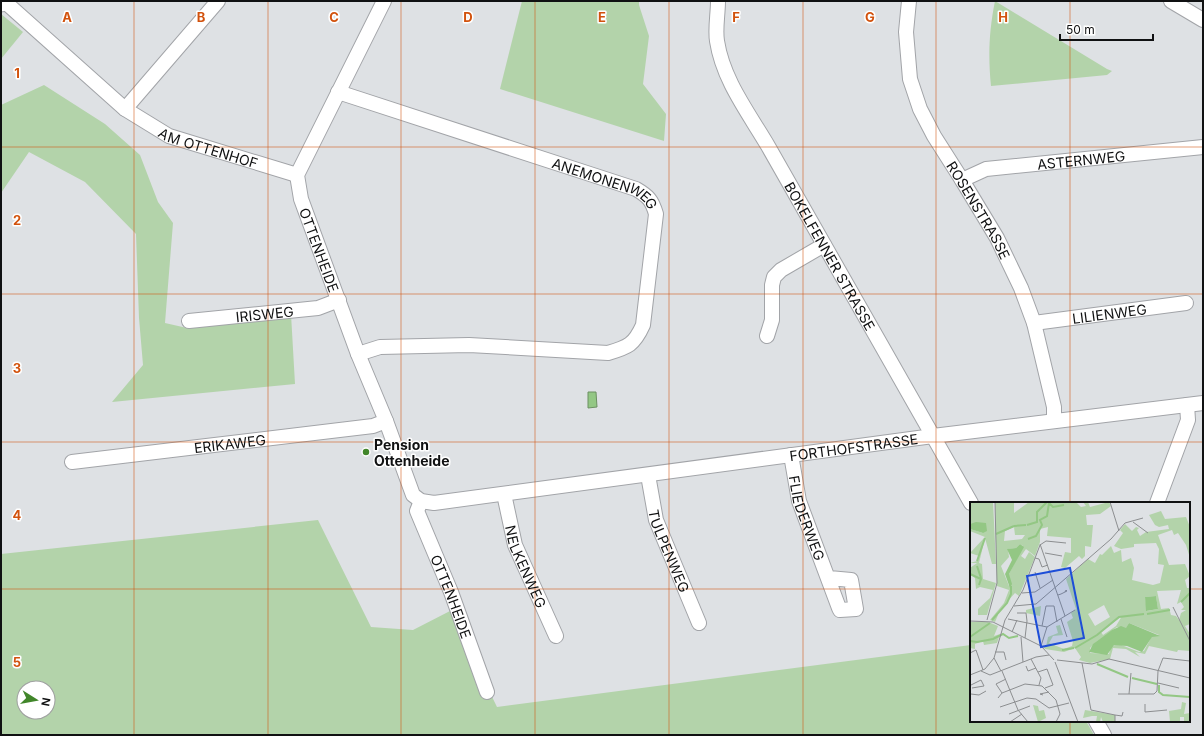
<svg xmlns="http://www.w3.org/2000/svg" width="1204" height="736" viewBox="0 0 1204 736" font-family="Inter,sans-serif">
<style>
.green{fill:#b3d3aa;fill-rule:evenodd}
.water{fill:#93c784;stroke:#6c9062}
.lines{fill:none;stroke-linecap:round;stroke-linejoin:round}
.street-casing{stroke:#a2a4a8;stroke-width:16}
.secondary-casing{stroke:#a2a4a8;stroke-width:21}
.street{stroke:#fff;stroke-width:14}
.secondary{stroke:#fff;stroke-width:19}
.grid{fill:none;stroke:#d2520d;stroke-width:1;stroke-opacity:0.55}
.poi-dot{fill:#41862a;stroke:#fff;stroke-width:1.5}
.labels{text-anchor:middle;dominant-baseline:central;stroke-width:3;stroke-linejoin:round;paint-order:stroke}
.street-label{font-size:14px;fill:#101112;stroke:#fff}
.poi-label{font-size:14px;font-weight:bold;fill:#101112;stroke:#fff;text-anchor:start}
.inset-river{fill:none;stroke:#93c784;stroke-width:2}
.inset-road{fill:none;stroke:#8c8e90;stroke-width:1}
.view{fill:#1d4ed8;fill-opacity:0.15;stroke:#1d4ed8;stroke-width:2}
.inset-edge{fill:none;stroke:#101112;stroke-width:2}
.grid-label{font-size:13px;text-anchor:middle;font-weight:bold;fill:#d2520d;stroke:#fff;stroke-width:3;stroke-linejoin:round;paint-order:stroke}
</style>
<rect width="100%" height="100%" fill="#dee1e4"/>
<g class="green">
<polygon points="522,1 639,1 639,5 649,36 643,84 666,114 664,141 500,89"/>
<path d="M995,1L1107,69L1112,71L1107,75L991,86C988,56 989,31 995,1Z"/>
<polygon points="1,14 23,32 1,59"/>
<polygon points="44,85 105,124 140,155 158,202 173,223 165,323 187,328 291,314 295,384 112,402 143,365 139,318 136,234 85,182 29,152 1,193 1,105"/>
<path d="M318,520L371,627L413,630L450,611L497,707L971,645V721H1086L1094,735H1V554ZM24,688H48V712H24Z"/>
</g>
<polygon class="water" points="588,392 596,392 597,407 588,408"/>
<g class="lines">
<defs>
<g id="street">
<path id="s1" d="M4,1L125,109L169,136L297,175"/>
<path id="s2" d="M384,1L297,175L301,199L358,354L386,421L413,495L421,501L434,503L933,436L1203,403"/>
<path id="s3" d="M718,1C718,14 715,29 717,41C723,80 748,112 768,146L971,503"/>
<path id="s4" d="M909,1L906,32L910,79L920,109L934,136L962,180L997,238L1021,288L1034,323L1054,407V421"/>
<polyline points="1171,1 1203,20"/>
<path id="s5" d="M338,92L636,189C648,196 652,200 656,214L643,325C634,345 628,347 608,353L469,345L380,347L358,354"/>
<polyline points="125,109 218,1"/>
<path id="s6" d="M962,180L986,169L1203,147"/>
<path id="s7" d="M189,321L318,308L339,300"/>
<path id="s8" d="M1034,323L1186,303"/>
<polyline points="767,336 772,320 772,285 774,277 781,270 824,245"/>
<path id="s9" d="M791,455L799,501L839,608L840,610L856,609L851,580L829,578"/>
<path id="s10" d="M72,462L373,426L386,421"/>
<path id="s11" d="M648,475L656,520L699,623"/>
<path id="s12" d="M504,494L515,545L556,636"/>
<path id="s13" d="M421,501L417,511L451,592L487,692"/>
<polyline points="1157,503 1188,420 1187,405"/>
<polyline points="1096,721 1104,735"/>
</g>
<polyline id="secondary" points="1,2 2,1"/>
</defs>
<use href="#street" class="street-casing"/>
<use href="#secondary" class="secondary-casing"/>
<use href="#street" class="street"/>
<use href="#secondary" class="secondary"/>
</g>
<path class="grid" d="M134,1V735M268,1V735M401,1V735M535,1V735M669,1V735M803,1V735M936,1V735M1070,1V503M1,147H1203M1,294H1203M1,442H1203M1,589H971M1189,589H1203M1070,721V735"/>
<circle class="poi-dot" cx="366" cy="452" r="4"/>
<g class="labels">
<g class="street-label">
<text stroke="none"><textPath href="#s1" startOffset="255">AM OTTENHOF</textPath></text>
<text stroke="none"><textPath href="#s6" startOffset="122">ASTERNWEG</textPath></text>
<text stroke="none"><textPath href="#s5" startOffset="283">ANEMONENWEG</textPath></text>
<text stroke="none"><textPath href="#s4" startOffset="227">ROSENSTRASSE</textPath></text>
<text stroke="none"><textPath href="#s2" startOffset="273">OTTENHEIDE</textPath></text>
<text stroke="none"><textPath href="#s3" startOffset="284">BOKELFENNER STRASSE</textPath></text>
<text stroke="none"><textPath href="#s7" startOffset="76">IRISWEG</textPath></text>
<text stroke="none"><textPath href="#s8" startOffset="76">LILIENWEG</textPath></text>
<text stroke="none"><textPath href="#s10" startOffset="159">ERIKAWEG</textPath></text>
<text stroke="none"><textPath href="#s2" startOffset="982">FORTHOFSTRASSE</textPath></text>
<text stroke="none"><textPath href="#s9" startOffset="65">FLIEDERWEG</textPath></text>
<text stroke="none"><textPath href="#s11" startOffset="79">TULPENWEG</textPath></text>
<text stroke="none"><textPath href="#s12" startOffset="76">NELKENWEG</textPath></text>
<text stroke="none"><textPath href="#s13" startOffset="103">OTTENHEIDE</textPath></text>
</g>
<g class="poi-label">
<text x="374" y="444">Pension<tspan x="374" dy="16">Ottenheide</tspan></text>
</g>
</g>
<g transform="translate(970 502)">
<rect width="220" height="220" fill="#dee1e4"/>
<path d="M0,0H23L26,62H22L15,36L9,61L12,62L13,77L26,81L17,113H8V107L20,96L23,88L10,85L6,87L5,76L0,72V66L7,61H0L7,59L9,54L0,51L15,35L0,29V27L13,31L11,21L0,22ZM25,0H44V11L59,0H106L111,5L116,4L113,0H118L120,5L139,0L141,4L130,12L116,13L117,23H123L121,45L115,44V54L112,57L109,54L95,66L91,65L95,50L101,51V36L77,34L78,25L70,27V40L65,54L56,47L51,54L55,57L59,50L65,55L49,94L45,91L27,111L28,113L25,120L20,118L34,101L39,88L27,84ZM44,25L45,33H55L52,37L34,39L35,29ZM50,42L53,44L39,72V84L31,64L39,55L38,47L46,46ZM191,9L195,17L216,15L220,25V56L216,43L208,31L204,33L202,28L188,33L199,63L215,62L220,74L215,78L217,86H220V122L215,124L220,132V149L208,148L207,150L179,144L175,152L165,150L170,155L156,147L143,146L140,157L120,161L109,158L111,155L105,146L94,150L75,147L72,143L76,145L78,135L88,131L86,124L90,123L93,133L83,134L79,141L94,147L102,144L103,139L97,120L103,116L101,111L106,107L96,77L118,57L125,61L130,52L132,53L141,44L144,51L151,48L152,60L161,56L164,66L162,78L183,83L190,81L194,63L188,62L189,47L186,41L164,42V45L151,47L144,44L153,31L150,28L155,22L162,29L166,25L169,26L167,28L170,34L176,30L199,27L198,23L189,25L185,23L179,13ZM211,88L207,102L211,100L214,105L211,108H216L211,111L209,118L206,114L201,113L199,106L191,107L187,89ZM186,94L188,107L177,109L175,95ZM134,103L140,115L125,124L118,112ZM152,114L146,124L133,133L131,130ZM159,121L189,133L182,134L174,149L169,150L149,142L141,144L139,152L120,151V146L126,140L147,125L156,127ZM71,104L70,114L56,111V108ZM0,120H18L28,124L24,134L30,132L27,141L14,143L13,139L5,142V147L0,146ZM212,200L216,201L214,212L220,211V219L214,220V215H210V220H200L199,209L211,207ZM63,203L68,204L69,209L74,208L76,216L68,220ZM115,208L145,213V219L133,220L131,215L130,220H126L127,214H122L113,216Z" fill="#b3d3aa" fill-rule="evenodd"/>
<path d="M6,20L16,21L17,29L13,31L0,27V22ZM50,42L54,45L39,72L42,82L40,86L35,72L42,58L37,47L46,46ZM186,94L188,107L176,109L175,95ZM159,121L190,134L182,135L172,150L157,144L144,143L137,153L119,150L123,142L142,128L151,124L156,126Z" fill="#93c784"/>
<path class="inset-river" d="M57,23L67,20V10L77,0M44,24L56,23M26,32L44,24M58,37L66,34L72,23L70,18L77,14L79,1L83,5L94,3M7,59L15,36M7,64L11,76M0,72L11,77L9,83M211,100L220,91M177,112L200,108M22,118L37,101L41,92V84M0,135L20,121M0,139L7,140L23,137L33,132L39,136L48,134M105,146L127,133L149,115L174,112M92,148L104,146M127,162L158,175M162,176L187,182M189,183V190L193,193L220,195"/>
<path class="inset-road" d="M140,0L149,29M163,20L178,31M70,42L95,114M75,51L92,54M65,56L69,57L72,65L78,63M65,70L70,86M52,91L65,90L83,78M88,93L91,92L97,89L96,88L95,90M44,104L66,102L141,37L155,21L173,16M203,105L220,139M47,111H56L57,119M38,117L77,125L105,108M91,117L97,135M17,118L27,81L25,0M0,119L23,120L71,144L84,158M72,124L76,104H84L87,120M42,130L47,118M51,135L53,160M55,136L57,119M71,144L77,125M25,150H34L36,158M0,151L6,148L13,168M24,156L31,169M61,157L71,176L69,183M87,158L122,162L139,157L220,176M85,160L108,220M112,161L121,208L145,213M56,164L58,169L66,166M11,169L20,173L66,155L79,153M32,169L48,208L58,220M68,170L77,167L83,183L75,186M0,173L15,167L24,156L35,118L53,88L70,43L76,39L96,41M188,181L209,186M1,183L11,178L14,184L2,186M32,191L26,182L36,177M1,192L9,193L16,189M148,192H184L187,189L188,169L193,156L220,159M159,192L161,171M73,193L70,192L79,190M28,196L32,191L55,182L72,184L86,198L90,212L86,220M175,202V210L197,208M30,205L57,196L66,197L79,206L99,201M39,212L60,204M40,220L52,212M137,220H150M145,220V213L152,214L153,210"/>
<path class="view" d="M100,66L114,136L71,145L57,74Z"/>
<rect width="220" height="220" class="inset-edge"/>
</g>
<g class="grid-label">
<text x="67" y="22">A</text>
<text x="201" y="22">B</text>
<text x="334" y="22">C</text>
<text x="468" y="22">D</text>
<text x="602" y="22">E</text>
<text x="736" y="22">F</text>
<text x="870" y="22">G</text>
<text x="1003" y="22">H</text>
<text x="17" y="78">1</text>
<text x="17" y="225">2</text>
<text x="17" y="373">3</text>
<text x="17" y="520">4</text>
<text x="17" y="667">5</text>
</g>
<rect width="1204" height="736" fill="none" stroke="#101112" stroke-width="4"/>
<g transform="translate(36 700) rotate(101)"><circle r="19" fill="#ffffff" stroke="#9fa0a0"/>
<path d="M0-3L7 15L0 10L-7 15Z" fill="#41862a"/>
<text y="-6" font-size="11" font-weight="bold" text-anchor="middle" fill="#101112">N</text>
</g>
<path d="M1060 34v6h93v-6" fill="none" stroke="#101112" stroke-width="2"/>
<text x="1066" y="34" font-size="12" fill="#101112" stroke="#ffffff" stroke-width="3" paint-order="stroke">50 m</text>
</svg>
